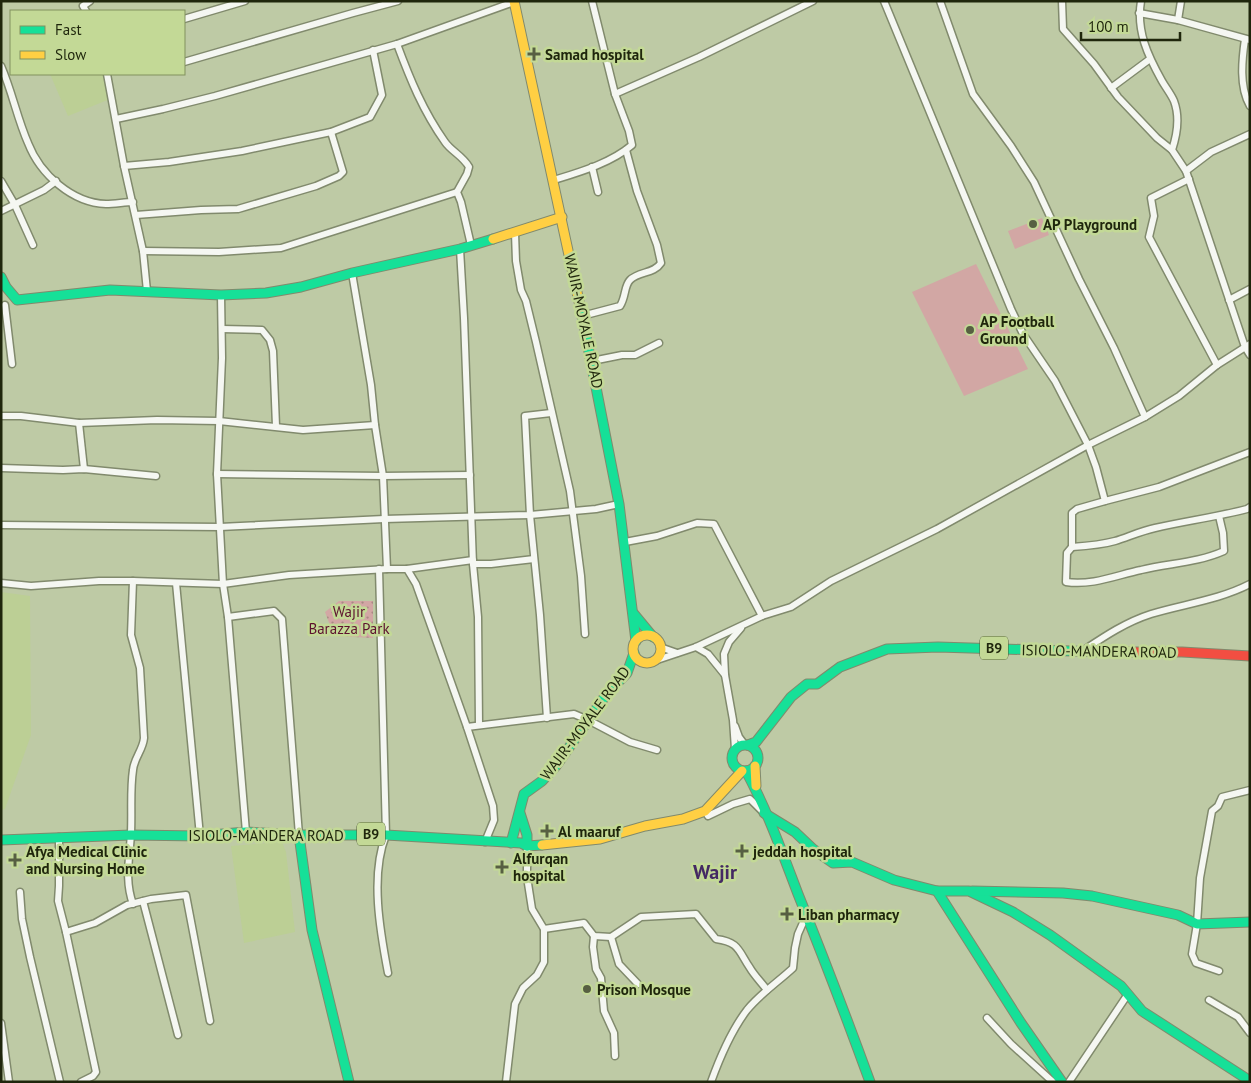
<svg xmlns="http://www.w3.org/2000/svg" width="1251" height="1083" viewBox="0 0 1251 1083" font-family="'PT Sans',sans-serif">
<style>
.built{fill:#bccf95}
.grass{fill:url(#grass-dots)}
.pitch{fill:#d2a7a4}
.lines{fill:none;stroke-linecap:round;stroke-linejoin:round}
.street-casing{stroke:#818a6d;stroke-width:9}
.fast-casing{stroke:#818a6d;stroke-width:11}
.slow-casing{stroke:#818a6d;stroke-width:11}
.jam-casing{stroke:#818a6d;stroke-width:11}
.street{stroke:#f5f7f2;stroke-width:6}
.fast{stroke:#16e098;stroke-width:9}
.slow{stroke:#ffcf43;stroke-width:9}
.jam{stroke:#f24e42;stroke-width:9}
.poi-dot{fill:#575f42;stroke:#c3d996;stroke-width:2}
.labels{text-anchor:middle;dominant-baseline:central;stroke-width:5;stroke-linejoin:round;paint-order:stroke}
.shield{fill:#c3d996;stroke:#505c35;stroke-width:1}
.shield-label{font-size:14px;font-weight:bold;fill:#1f260c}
.poi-label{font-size:15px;font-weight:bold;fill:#1f260c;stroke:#c3d996;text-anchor:start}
.street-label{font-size:15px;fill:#1f260c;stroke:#c3d996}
.park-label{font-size:15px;fill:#5d112e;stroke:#c3d996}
.district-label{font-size:20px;font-weight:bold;fill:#442963;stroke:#c3d996}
</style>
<defs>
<pattern id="grass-dots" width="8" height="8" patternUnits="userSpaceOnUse" patternTransform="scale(1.25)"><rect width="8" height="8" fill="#d2a7a4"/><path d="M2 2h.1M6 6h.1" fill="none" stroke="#aa8884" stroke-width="1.8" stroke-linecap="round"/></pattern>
</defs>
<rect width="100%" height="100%" fill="#becaa5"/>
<g class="built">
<polygon points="50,74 105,74 110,99 68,116"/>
<polygon points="1,592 30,596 31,735 5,809 1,810"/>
<polygon points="282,842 286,852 295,932 244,943 231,846"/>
</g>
<polygon class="grass" points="339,601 373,601 373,638 334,636 325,612"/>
<g class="pitch">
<polygon points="1042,218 1049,235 1015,249 1008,231"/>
<polygon points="976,264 1028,369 964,396 912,292"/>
</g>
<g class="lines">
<defs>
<g id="street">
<polyline points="884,1 1011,309 1023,334 1055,381 1088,445 1096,467 1105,501 1159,487 1250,452"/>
<polyline points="940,1 973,94 1011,146 1034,182 1079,279 1114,348 1145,417"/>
<polyline points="1062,1 1063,29 1094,64 1118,97 1157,138 1172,150"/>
<path d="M1141,1C1136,31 1148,56 1162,81C1166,88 1171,94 1174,101C1180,117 1177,135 1172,150L1186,171L1245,347L1250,355"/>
<polyline points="86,11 83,6 90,1"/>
<polyline points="1139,13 1178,20 1250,40"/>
<polyline points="184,19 245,1"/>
<polyline points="1178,20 1181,1"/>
<path d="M1245,39C1242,60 1239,87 1250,106"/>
<path d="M397,44C410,79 423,111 445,142C451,151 463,156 469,167L467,174L457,192L461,202L471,245"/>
<polyline points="184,62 353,13 398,1"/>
<path d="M1,66C12,91 17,118 28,143C40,174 72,203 106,204C115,204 125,202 133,202"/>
<polyline points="107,74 124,166 143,251 147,291"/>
<polyline points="1111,88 1150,59"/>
<polyline points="615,94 699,57 813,1"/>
<polyline points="116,119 163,109 215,96 397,44 514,2"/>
<polyline points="124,166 169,162 242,151 331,132 370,117 382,95 373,50"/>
<polyline points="592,167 598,192"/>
<polyline points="1186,171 1211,152 1250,134"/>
<polyline points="1189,179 1151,198 1154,216 1149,237 1217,365"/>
<path d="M554,180C580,172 611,163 632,145L629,131L615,94L592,1"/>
<polyline points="1,181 15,205 33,245"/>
<polyline points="1,211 44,190 56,181"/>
<polyline points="136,215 201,210 238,209 316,186 339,176 343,172 331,132"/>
<polyline points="515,233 516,261 521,290 526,301 536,342 570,491 581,576 585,634"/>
<polyline points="460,249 464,318 473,564 478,617 479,725"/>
<polyline points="143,251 219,252 281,248 457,192"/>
<polyline points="352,273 371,385 375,425 383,476 387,569"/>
<polyline points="221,295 222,358 217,474 223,584 228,617 246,832"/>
<polyline points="1229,300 1250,289"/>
<polyline points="5,305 12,364"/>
<path d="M582,316L620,306C626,297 624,286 630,280C639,271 654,274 661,263L657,245L637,191L626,150"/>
<polyline points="222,329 262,330 270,340 273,351 276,426"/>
<polyline points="592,361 622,355 635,355 659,343"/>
<polyline points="1,416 21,416 79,423 157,420 219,421 303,430 375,425"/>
<polyline points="79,423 84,469"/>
<polyline points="1,468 63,470 84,469 156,476"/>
<polyline points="217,474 383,476 470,475"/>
<path d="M1105,501L1077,509L1072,513V547L1067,553L1066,582C1092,586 1117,575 1141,570C1169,563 1197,563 1224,551L1223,533L1219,516"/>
<polyline points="1,525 220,527 384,519 530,515 596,509 619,504"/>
<polyline points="625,542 657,536 697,523 714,524 762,616"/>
<path d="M1072,547C1087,546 1101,545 1115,541C1128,537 1141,531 1155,528C1186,521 1216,517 1247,509L1250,507"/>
<polyline points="473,564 491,564 534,559"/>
<path d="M379,569L386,835C370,875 380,931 388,973"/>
<polyline points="407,569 473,560"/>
<path d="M133,581L131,635L140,668L144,738C143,750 134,758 133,770C130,790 132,811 131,832C130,857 124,879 133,904"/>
<polyline points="1,583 31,586 99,581 133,581 223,584 289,575 387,569 407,569 416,584 467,727 493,806 494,820 485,842"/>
<polyline points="176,583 200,836"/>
<polyline points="228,617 274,611 282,619 299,835"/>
<polyline points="660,647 677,653"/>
<polyline points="696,647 708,654 725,675"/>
<path d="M1084,650C1105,636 1126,622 1151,614C1184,604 1219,600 1250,584"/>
<polyline points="654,661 696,647 762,616 791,607 831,581 937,529 1088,445 1145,417 1179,396 1217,365 1250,344"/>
<polyline points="547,718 540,615 530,515 525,416 551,413"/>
<polyline points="735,726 739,737 745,745"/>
<polyline points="467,727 574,714 588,720 630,742 657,750"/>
<polyline points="735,749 733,720 725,675 724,654 729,642 741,628"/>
<polyline points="705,811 708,816 733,804 750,799 764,813"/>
<polyline points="59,837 59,886 58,901 66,932 95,923 127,905 151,899 186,895 210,1021"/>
<polyline points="20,892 22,919 30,957 60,1082"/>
<polyline points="143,901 178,1035"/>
<path d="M544,929L584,923L594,936L611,937L641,917L696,914L716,939C739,942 738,950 750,968C754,975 761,982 767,990"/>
<polyline points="66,932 96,1072 93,1076 81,1082"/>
<polyline points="594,936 593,947 596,969 601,978 604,1011 614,1033 615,1056"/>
<polyline points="611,937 619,964 638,984"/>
<polyline points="1219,971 1196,963 1192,954 1197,924 1200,878 1212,811 1218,806 1222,797 1250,790"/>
<polyline points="1209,1000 1238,1017 1250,1033"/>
<polyline points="987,1018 1011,1044 1053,1082"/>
<polyline points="1,1023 9,1082"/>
<polyline points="506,1082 515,1004 523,988 537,975 544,962 544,929 532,909 527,877 527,846"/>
<path d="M711,1082C720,1057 731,1031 747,1010C761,993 778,982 793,968L795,948L798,934L806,916"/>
<polyline points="1069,1082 1128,994"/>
</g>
<g id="fast">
<polyline points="1,277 6,287 17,300 110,290 221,295 266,293 301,287 352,273 460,249 493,239"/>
<polyline points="580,306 619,504 636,641"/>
<polyline points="634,614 653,637"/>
<circle cx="745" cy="758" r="13"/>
<polyline points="748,745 756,742 791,697 807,684 817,684 840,667 887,649 938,647 1103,652"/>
<path d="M746,771C767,810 782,852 798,894C823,956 847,1019 870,1082"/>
<polyline points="520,813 527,835 527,846"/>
<polyline points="764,813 795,832 813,849 833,863 852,862 894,880 937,891 1021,1023 1062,1082"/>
<polyline points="299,835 312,930 349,1082"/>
<polyline points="1,840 131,835 200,836 246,832 299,835 386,835 521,843 527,846 542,845"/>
<polyline points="511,843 524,794 542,781 556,766 608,692 627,673 634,653"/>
<polyline points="937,891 969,891 1013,912 1050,935 1121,986 1142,1011 1250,1081"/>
<polyline points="972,891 1063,893 1092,896 1178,915 1197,924 1250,922"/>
</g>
<g id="slow">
<polyline points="514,1 580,306"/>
<polyline points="493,239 562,217"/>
<circle cx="647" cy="649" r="14"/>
<polyline points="755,766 756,786"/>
<polyline points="542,845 600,839 645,826 683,819 705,811 742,771"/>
</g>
<polyline id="jam" points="1103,652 1182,652 1250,656"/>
</defs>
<use href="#street" class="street-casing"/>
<use href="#fast" class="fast-casing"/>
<use href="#slow" class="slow-casing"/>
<use href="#jam" class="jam-casing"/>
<use href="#street" class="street"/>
<use href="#fast" class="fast"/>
<use href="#slow" class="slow"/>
<use href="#jam" class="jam"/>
</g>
<g class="poi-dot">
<path d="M531.5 46.5h5v5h5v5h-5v5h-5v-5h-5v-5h5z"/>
<circle cx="1033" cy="224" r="5"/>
<circle cx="970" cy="330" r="5"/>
<path d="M544.5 823.5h5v5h5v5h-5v5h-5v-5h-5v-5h5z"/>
<path d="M739.5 843.5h5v5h5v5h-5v5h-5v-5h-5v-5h5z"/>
<path d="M12.5 852.5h5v5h5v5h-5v5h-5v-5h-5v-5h5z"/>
<path d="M499.5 859.5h5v5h5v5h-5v5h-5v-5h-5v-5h5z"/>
<path d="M784.5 906.5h5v5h5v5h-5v5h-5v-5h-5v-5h5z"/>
<circle cx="587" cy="989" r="5"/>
</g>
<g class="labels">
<g class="shield">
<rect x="980" y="636.5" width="28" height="23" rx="4"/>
<rect x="357" y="822.5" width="28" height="23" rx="4"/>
</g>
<g class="shield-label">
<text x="994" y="648">B9</text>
<text x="371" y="834">B9</text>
</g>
<g class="poi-label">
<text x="545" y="54">Samad hospital</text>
<text x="1043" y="224">AP Playground</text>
<text x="980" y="321">AP Football<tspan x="980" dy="17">Ground</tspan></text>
<text x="558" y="831">Al maaruf</text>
<text x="26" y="851">Afya Medical Clinic<tspan x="26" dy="17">and Nursing Home</tspan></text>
<text x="753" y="851">jeddah hospital</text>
<text x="513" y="858">Alfurqan<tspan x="513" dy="17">hospital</tspan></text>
<text x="798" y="914">Liban pharmacy</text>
<text x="597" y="989">Prison Mosque</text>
</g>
<g class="street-label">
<text transform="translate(584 321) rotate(78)">WAJIR-MOYALE ROAD</text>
<text transform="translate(1099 651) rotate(1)">ISIOLO-MANDERA ROAD</text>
<text transform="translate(585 723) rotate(-53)">WAJIR-MOYALE ROAD</text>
<text x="266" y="835">ISIOLO-MANDERA ROAD</text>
</g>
<g class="park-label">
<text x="349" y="611">Wajir<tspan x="349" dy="17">Barazza Park</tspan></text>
</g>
<g class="district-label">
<text x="715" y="872">Wajir</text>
</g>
</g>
<rect width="1251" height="1083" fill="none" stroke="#1f260c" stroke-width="5"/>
<rect x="10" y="10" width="175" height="65" fill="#c3d996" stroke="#81915f"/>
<rect x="20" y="26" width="25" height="8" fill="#16e098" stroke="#81915f"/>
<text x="55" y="35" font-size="15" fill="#1f260c">Fast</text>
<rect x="20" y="51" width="25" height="8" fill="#ffcf43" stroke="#81915f"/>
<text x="55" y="60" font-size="15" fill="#1f260c">Slow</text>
<path d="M1081 32v8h99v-8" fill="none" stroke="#1f260c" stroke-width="2.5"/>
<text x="1088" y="32" font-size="15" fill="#1f260c" stroke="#c3d996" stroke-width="4" paint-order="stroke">100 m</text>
</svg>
